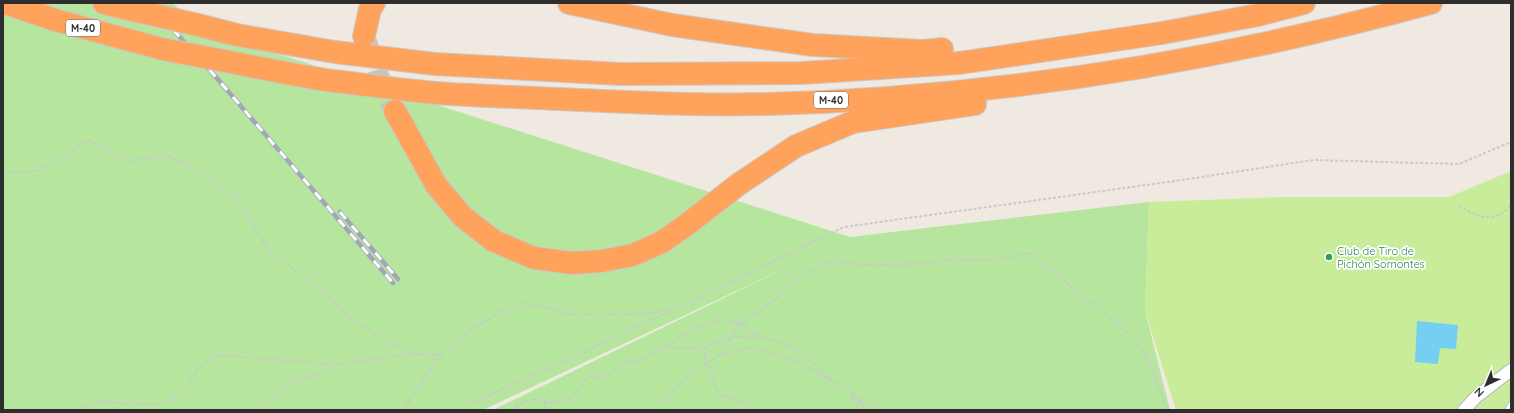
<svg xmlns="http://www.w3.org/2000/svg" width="1514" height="413" viewBox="0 0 1514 413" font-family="Quicksand,sans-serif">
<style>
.green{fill:#b6e59e}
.pitch{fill:#c9ec9a}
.water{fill:#75cff0}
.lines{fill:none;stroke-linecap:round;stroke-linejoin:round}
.motorway-tunnel{stroke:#c8c4bd;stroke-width:22;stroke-dasharray:22 11;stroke-linecap:butt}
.service-casing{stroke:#b4b7c1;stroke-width:8}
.minor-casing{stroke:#b4b7c1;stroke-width:14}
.motorway-casing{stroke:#c9c9c9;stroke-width:24}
.path{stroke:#c9c9c9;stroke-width:2;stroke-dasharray:3 2;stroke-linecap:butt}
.service{stroke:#fff;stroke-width:6}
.minor{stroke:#fff;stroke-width:12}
.motorway{stroke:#ffa35c;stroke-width:22}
.rail-casing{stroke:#a3a6b8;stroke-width:4.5}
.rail{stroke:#fff;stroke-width:3;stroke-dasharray:9;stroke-linecap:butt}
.motorway-bridge-casing{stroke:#c9c9c9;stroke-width:24;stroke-linecap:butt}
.motorway-bridge{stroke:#ffa35c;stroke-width:22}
.leisure-dot{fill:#2e9e5b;stroke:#fff;stroke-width:1.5}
.labels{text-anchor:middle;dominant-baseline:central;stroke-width:3.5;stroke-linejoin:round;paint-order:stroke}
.shield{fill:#fff;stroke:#6d6d6d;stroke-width:1}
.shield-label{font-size:10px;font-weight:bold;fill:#2e2e2e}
.leisure-label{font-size:11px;fill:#27864d;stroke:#fff;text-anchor:start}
</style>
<rect width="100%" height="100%" fill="#efe9e1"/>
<polygon class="green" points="3,3 173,3 197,28 850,237 1149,202 1145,311 1170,410 493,410 796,263 483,410 3,410"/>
<polygon class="pitch" points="1511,171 1511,410 1176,410 1145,311 1149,202 1283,197 1449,197"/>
<polygon class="water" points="1417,321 1458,325 1456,349 1440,348 1438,364 1415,362"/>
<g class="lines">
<polyline class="motorway-tunnel" points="365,39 376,72 395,111"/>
<defs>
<polyline id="service" points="1508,410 1511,405"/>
<polyline id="minor" points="1464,410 1476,397 1511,370"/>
<g id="motorway">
<polyline points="5,3 55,20 162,49"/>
<polyline points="104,3 128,9"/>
<polyline points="569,3 672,25 813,45 923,51 942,49"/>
<polyline points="194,24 237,35 335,52 435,64 621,74 802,73 959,63 1162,33 1258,15 1304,3"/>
<polyline points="364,36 370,9 374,3"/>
<path d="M225,61C261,68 297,76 333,81C368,85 402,90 437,93C477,96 518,97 559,99C628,102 697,106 767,104C991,98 1215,62 1431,3"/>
<polyline points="395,111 436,185 463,217 494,241 534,258 572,263 602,261 633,255 662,242 685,226 739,184 796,146 853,122 975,104"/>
</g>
</defs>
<use href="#service" class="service-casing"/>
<use href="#minor" class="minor-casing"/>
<use href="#motorway" class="motorway-casing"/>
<g class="path">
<polyline points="3,174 8,172 38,171 88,140 126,161 167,156 185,163 236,197 268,250 311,282 358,324 412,354"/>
<path d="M1459,205C1476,218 1496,224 1511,205"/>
<polyline points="760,336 739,324 771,303 805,272 836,261 864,265 895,265 934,262 952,259 979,260 1001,259 1030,253 1080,294 1119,324 1142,349 1153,370 1167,410"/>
<polyline points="668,345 679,348 705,347 731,337 760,336 797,348 832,380"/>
<polyline points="705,347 705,364 710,372 715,386 721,395 736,400 748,406 751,410"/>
<polyline points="853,394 858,399 863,410"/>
<polyline points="859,400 876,410"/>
<polyline points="545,401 546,410"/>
<polyline points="78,410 99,401 119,403 151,404 167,403 187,387 198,368 219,355 330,364"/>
<polyline points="256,410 292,380 315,376 331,365 412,354 440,355 469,331 502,311 526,303 574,315 643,314 670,310"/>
<polyline points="402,410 405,408 440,355"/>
<polyline points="456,410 587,351 844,227 1182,180 1314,160 1459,164 1511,142"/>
<path d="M512,410L523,402L537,399L550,403L562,401L574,396L588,376C592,377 597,378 601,377C617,373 619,359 638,362L701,326L721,319L739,324L720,355L749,348L793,359L851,392L859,410"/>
<polyline points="651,410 699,367 720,355"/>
</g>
<use href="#service" class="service"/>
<use href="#minor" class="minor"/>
<use href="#motorway" class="motorway"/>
<defs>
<g id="rail">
<polyline points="149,3 215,76 393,283"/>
<polyline points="158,3 171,18"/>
<polyline points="340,212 398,279"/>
</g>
</defs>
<use href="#rail" class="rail-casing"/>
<use href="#rail" class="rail"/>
<defs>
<g id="motorway-bridge">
<polyline points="128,9 194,24"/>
<polyline points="162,49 225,61"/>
</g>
</defs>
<use href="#motorway-bridge" class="motorway-bridge-casing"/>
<use href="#motorway-bridge" class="motorway-bridge"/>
</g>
<circle class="leisure-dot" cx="1329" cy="257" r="4"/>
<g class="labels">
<g class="shield">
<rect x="66" y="20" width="34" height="16" rx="3"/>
<rect x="814" y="92" width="34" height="16" rx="3"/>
</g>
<g class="shield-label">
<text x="83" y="28">M-40</text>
<text x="831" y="100">M-40</text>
</g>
<g class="leisure-label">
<text x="1337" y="251">Club de Tiro de<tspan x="1337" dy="13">Pichón Somontes</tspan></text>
</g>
</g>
<rect width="1514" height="413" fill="none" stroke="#2e2e2e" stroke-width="8"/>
<g transform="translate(1486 385) rotate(224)" stroke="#ffffff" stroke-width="3" paint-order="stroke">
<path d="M0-3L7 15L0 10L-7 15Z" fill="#2e2e2e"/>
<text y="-6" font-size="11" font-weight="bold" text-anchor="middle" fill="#2e2e2e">N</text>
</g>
</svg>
